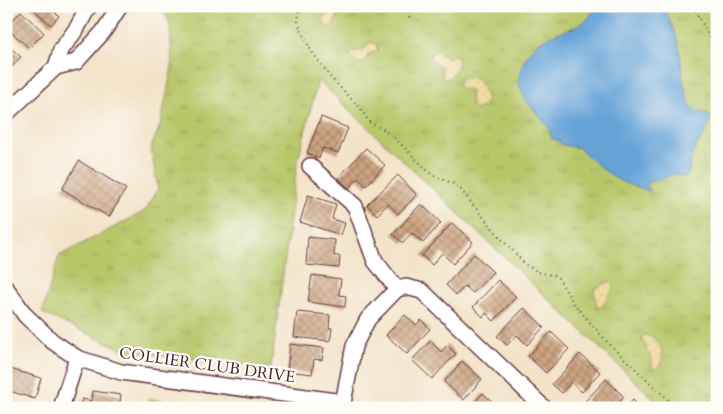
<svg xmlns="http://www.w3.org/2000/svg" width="723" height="414" viewBox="0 0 723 414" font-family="Cardo,serif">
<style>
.grass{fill:url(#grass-tufts);stroke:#81734a}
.sand{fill:url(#sand-dots);stroke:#9c7c64}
.water{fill:#65a3d7;stroke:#586181}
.building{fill:url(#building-cross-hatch)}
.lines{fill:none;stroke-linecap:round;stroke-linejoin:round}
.minor-casing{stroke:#633c43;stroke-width:18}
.path{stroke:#633c43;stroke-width:2;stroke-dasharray:1 4;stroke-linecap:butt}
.minor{stroke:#fff;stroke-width:15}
.labels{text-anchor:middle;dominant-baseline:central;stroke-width:4.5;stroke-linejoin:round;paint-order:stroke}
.street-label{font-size:16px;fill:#4a1f2b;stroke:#fdfcf7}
</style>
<defs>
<pattern id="grass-tufts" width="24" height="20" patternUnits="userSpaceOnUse" patternTransform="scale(1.25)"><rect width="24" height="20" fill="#b8c76a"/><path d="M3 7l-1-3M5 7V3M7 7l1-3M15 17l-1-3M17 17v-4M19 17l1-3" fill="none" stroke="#a0aa5c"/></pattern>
<pattern id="sand-dots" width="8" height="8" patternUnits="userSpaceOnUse" patternTransform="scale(1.25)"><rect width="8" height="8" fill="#eeda9e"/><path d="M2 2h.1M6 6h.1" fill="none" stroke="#cebb88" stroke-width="1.8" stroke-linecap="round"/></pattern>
<pattern id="building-cross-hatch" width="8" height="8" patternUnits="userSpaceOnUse" patternTransform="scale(1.25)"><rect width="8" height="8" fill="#cda581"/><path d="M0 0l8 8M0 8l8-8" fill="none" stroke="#a8866a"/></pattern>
</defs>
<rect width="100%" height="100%" fill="#fdfcf7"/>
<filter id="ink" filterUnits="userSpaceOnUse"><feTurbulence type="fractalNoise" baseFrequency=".02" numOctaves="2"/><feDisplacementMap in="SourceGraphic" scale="10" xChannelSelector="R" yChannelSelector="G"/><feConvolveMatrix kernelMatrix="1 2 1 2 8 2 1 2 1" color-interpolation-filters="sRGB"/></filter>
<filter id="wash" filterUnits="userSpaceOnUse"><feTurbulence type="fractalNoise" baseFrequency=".0096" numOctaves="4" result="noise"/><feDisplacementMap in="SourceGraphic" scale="20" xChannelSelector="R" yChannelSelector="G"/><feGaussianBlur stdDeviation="1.12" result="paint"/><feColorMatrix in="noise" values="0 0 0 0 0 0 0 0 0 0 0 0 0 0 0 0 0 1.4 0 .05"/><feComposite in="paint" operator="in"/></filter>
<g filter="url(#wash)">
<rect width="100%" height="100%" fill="#f3e3c8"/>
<g class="grass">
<polygon points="161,6 717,6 717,408 663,408 318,80 297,164 271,368 126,351 42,313 59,256 145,211 158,190 151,148 161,123 172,67 170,24"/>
<polygon points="150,399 210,408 148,408"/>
</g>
<g class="sand">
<polygon points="332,6 337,6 337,17 333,26 327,28 322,18 331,12"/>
<polygon points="381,6 395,6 396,15 390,16"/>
<polygon points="370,42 376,44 378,50 368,55 364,64 361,64 351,57 350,52 363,50"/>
<path d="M436,51L446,58L455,55C462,63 455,74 447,79L442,78V67C436,63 429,62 431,53Z"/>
<path d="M473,77L478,79C484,91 495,106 475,110C470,105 470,100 471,93L470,90L461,89L458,86L460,79Z"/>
<polygon points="609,282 613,284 614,288 607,297 605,304 597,309 594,289"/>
<path d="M643,335C660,334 670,359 655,369L652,367V358L647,352L645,344L641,339Z"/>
</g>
<path class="water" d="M595,6H663C668,18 675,30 678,43C683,65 681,91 694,111L709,114L711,117C708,132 699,140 693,153C689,161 690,169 687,177H683L675,174C666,178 655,180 646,184L649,189V192C642,187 634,187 627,184C613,179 589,159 580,148L562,145L559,141L552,139C550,135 550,130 547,125C537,113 526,104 520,88C518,80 519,73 522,66C537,22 586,39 595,6Z"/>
<g id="blocks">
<g class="building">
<polygon points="30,6 58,6 54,11 59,16 51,25"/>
<polygon points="21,11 44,33 29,48 6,27"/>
<polygon points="6,44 21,57 6,73"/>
<polygon points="321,117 348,128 338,153 323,148 319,158 307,153"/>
<polygon points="366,148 385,165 366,186 358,178 349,188 338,178"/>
<polygon points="79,161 126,189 109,217 62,189"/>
<polygon points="398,175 417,195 398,214 388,204 377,215 367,205"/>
<polygon points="308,195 336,204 332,219 345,223 341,235 300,222"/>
<polygon points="421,204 441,223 423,243 412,233 403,243 393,234"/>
<polygon points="452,223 473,242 453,264 442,253 432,265 422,256"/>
<polygon points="308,237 335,240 334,256 340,256 339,268 306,265"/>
<polygon points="474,254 493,272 473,293 465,286 456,295 446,285"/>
<polygon points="312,275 341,279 339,295 346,296 345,307 308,302"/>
<polygon points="498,280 516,297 494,321 486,313 483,317 473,307"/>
<polygon points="524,308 544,327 527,345 517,335 507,345 497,336"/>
<polygon points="297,312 330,315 329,328 332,328 330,341 294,337"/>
<polygon points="405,315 416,325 421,320 430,329 407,354 386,335"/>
<polygon points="551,332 569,349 546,373 528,356"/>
<polygon points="430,341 441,352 447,345 456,354 432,379 412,360"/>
<polygon points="290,344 324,348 322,360 314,359 312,374 287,371"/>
<polygon points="580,354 600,372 582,392 571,382 562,393 552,384"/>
<polygon points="462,361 482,379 464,400 444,382"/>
<polygon points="7,368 41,378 35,399 6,390"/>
<polygon points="606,379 624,397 614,408 579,408"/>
<polygon points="93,391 121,395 119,408 81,408 82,399 92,401"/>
<polygon points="483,393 499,408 469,408"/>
<polygon points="633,400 641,408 626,408"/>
<polygon points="6,404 25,407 25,408 6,408"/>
</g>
</g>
</g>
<g filter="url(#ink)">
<use href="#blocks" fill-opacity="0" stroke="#633c43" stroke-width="1"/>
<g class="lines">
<defs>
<g id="minor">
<polyline points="56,67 61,50 77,28 89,6"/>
<polyline points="6,114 56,67 76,62 103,32 120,6"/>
<polyline points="310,166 355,206 375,261 397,289"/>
<polyline points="6,288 25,315 52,341 77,358 121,372 343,402"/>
<polyline points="61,408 77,358"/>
<polyline points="342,408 354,346 368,319 397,289 406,287 422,291 544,408"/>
</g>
</defs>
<use href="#minor" class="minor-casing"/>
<g class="path">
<polyline points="300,6 298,21 300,28 310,49 331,78 361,109 369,122 383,129 400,143 432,175 454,184 460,189 499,236 526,265 538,272 557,276 574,304 608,343 677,408"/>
<polyline points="693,6 717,51"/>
<polyline points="409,18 411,6"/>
</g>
<use href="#minor" class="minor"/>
</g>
</g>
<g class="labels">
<g class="street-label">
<text transform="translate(207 365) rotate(8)">COLLIER CLUB DRIVE</text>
</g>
</g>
<rect width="723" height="414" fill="none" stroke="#fdfcf7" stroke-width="25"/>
</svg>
